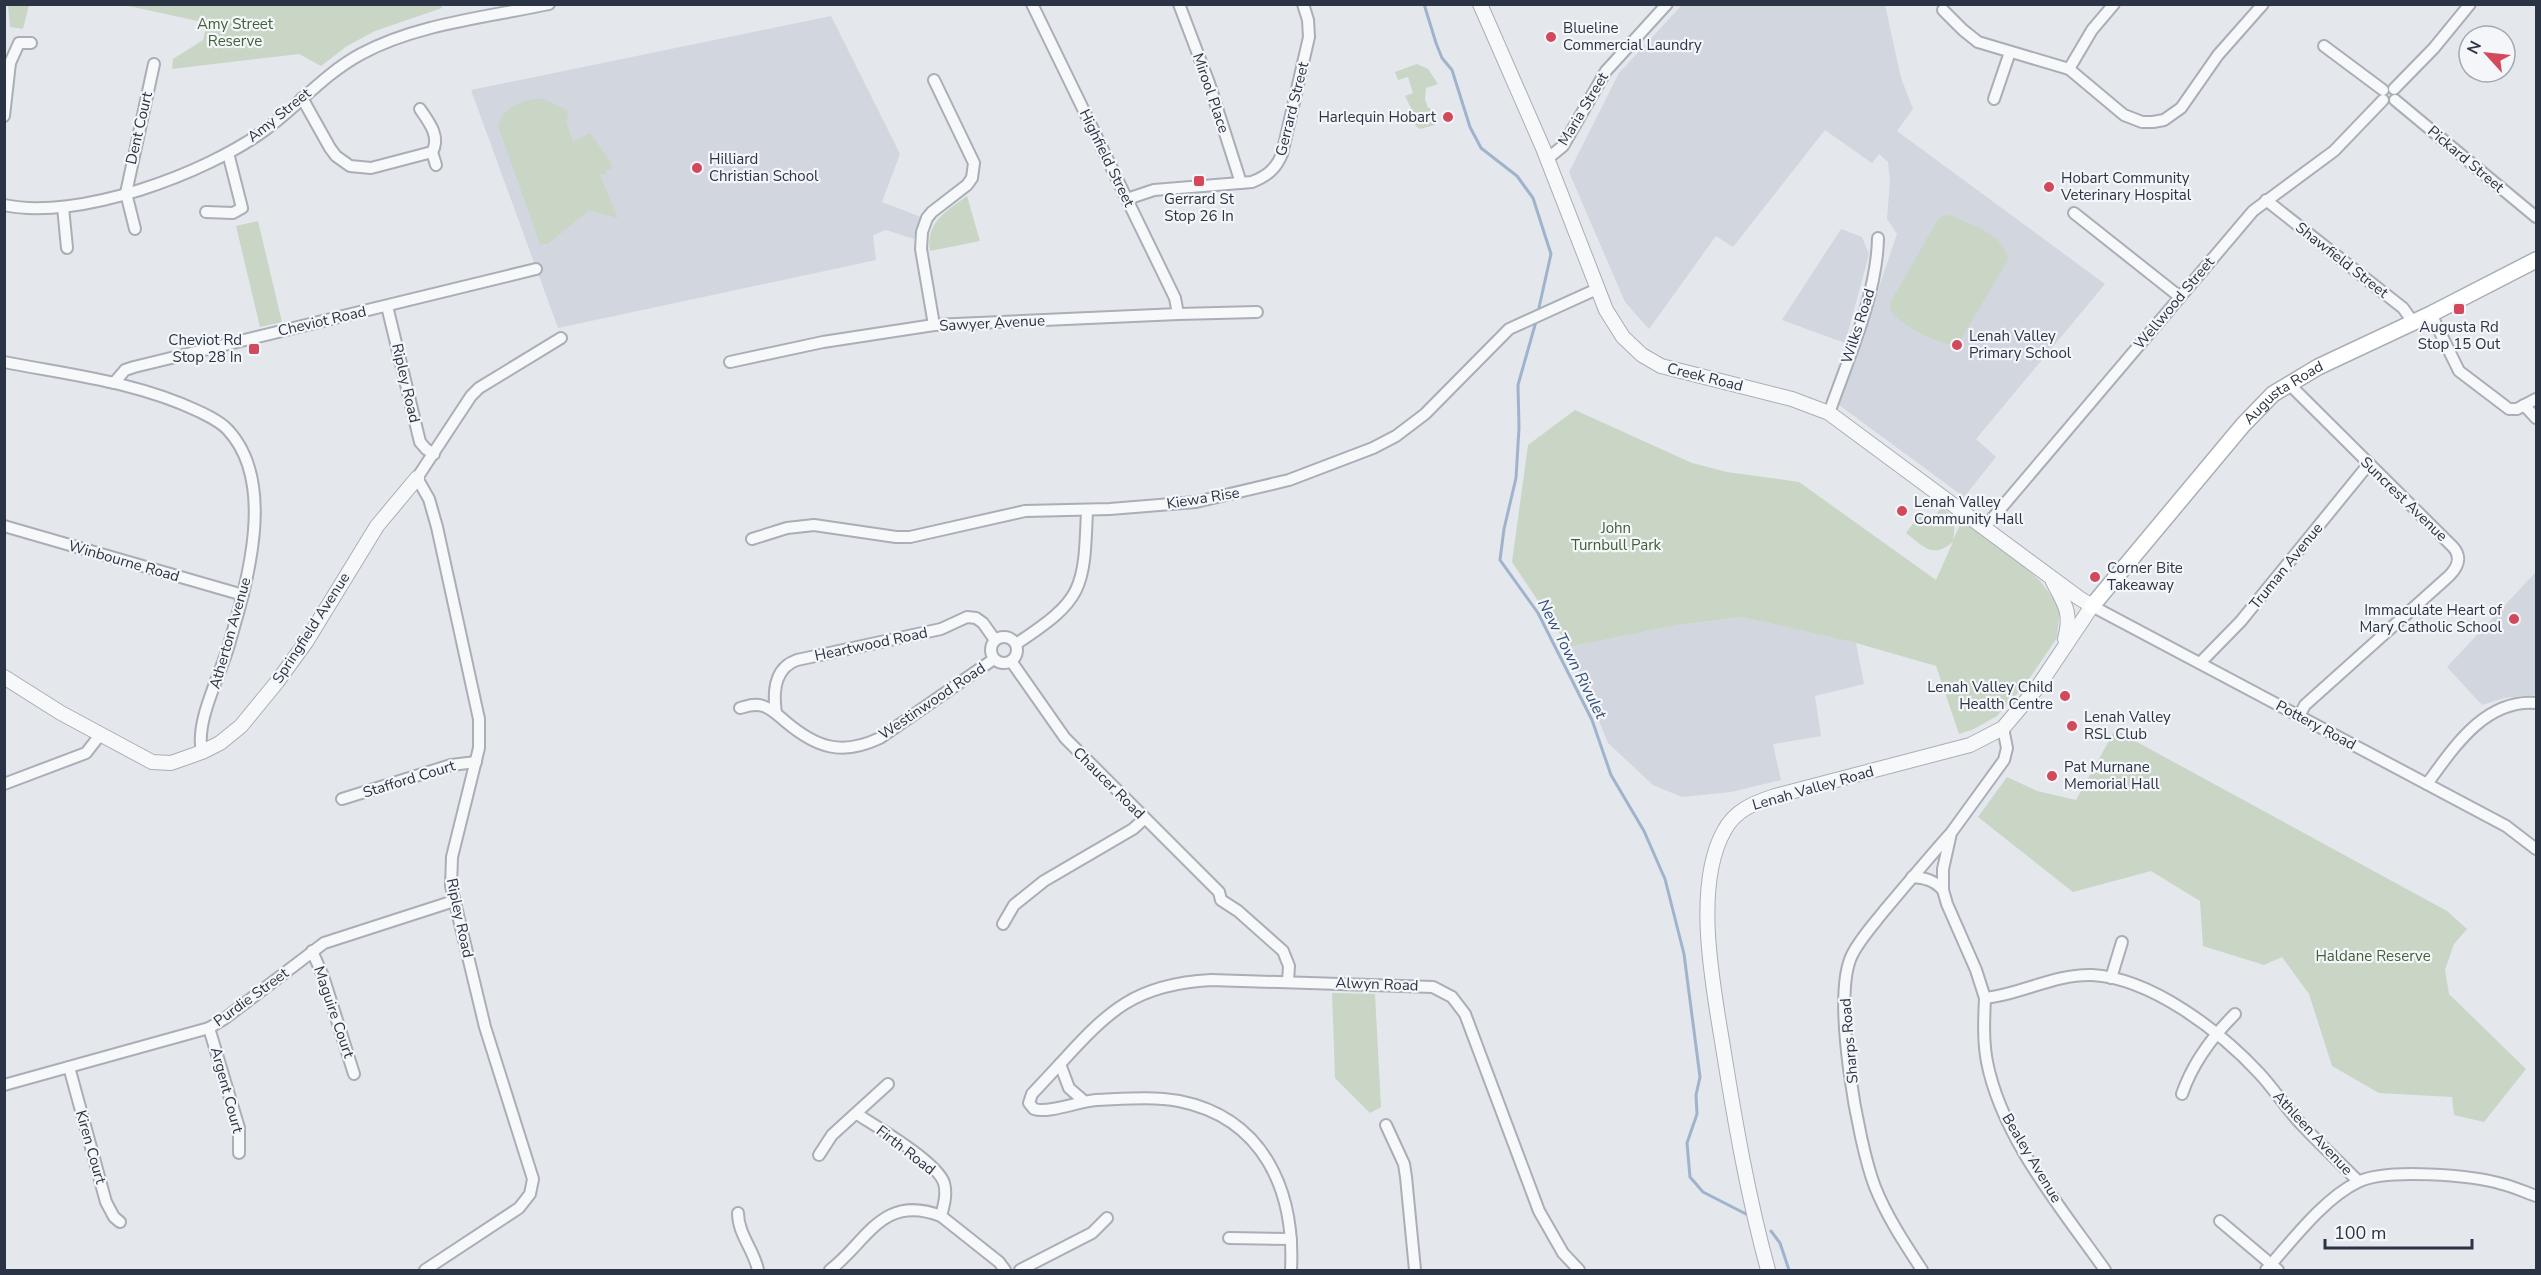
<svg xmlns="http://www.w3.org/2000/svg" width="2541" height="1275" viewBox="0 0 2541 1275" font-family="'Nunito Sans',sans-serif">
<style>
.built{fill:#d2d6de}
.green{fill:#c9d6c5}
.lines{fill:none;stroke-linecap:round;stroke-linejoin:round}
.stream{stroke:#9fb4cc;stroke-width:3}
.minor-casing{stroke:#a9aeb7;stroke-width:14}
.tertiary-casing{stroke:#a9aeb7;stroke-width:16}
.secondary-casing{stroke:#a9aeb7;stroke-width:18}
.minor{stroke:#f7f8fa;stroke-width:10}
.tertiary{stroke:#f7f8fa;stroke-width:14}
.secondary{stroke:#fff;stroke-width:15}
.poi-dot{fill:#d1495b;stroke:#f4f6f9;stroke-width:2}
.labels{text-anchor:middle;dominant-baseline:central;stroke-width:4.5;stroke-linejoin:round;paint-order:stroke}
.park-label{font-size:15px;fill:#3f6138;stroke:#f4f6f9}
.poi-label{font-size:15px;fill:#2b3445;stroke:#f4f6f9;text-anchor:start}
.street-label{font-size:15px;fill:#2b3445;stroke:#f4f6f9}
.water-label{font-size:16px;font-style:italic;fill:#34527a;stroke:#f4f6f9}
</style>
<rect width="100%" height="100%" fill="#e4e7ec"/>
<g class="built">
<polygon points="1682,5 1885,5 1901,78 1913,109 1897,131 2105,284 1976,439 1996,457 1964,497 1839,405 1897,234 1887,219 1890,181 1888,162 1879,154 1872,163 1825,130 1733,247 1716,236 1649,329 1625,302 1569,172 1619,73"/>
<polygon points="831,16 900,154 882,202 921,217 914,239 886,230 873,235 876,260 558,328 471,90"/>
<polygon points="1841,229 1862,237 1869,254 1845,343 1782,320"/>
<polygon points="2536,572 2536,695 2504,698 2482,705 2447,667"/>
<polygon points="1741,617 1856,643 1864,684 1815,696 1821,736 1773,744 1781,780 1731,792 1682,797 1653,785 1608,743 1569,647 1678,625"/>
</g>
<g class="green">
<polygon points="441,4 442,8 375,31 347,46 321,66 299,54 172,69 173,59 203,40 207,23 124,5"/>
<polygon points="8,5 29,5 23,29 10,27"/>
<polygon points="1417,64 1428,69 1438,84 1426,88 1425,99 1428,108 1430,108 1435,125 1420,129 1416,126 1409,112 1412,110 1405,96 1413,93 1408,77 1398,80 1395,72"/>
<path d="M534,99H544L567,110L568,115L566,122L573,142L590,133L612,164L611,169L606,170L607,174L600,175L618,218L589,210L548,244H540L498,126C503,109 518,102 534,99Z"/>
<path d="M967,196L980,241L930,251C925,222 947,211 967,196Z"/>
<path d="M1951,215C1970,225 2005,234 2008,260L1958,344C1945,349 1905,326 1895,316C1891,312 1890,308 1890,303L1937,221L1943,216Z"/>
<polygon points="258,221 282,322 260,327 236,226"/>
<path d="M1575,410L1692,463L1727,472L1799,482L1936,580L1953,542C1932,559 1924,547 1906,533L1921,513L1932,520L1942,507C1954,517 1956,525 1953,540L1962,521L2027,569L2040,581L2060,607L2057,638L2025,685L1997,716L1974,729L1959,734L1936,666L1856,643L1741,617L1678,625L1569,647L1512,562L1528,445Z"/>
<polygon points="2115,730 2447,911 2467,929 2454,944 2445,970 2449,994 2526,1069 2484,1122 2454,1115 2452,1097 2379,1093 2332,1066 2309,994 2282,957 2264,965 2203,946 2200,901 2151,871 2073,892 1978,817 2007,777 2037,791 2076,800"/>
<polygon points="1332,993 1375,994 1381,1107 1370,1113 1335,1078"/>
</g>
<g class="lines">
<g class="stream">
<polyline points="1424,4 1436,43 1442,58 1452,70 1470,127 1481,148 1517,176 1533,198 1551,254 1538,312"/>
<polyline points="1537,318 1518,385 1519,428 1516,478 1504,529 1500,560 1538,613 1592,720 1611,775 1644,831 1665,879 1684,954 1700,1077 1696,1095 1697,1114 1687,1143 1690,1177 1703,1192 1748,1215"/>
<polyline points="1771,1231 1780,1243 1789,1270"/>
</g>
<defs>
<g id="minor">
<polyline points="1032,4 1175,298 1178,314"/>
<polyline points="1179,4 1209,83 1241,183"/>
<polyline points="1943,10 1963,30 1978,42 2069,69 2124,115 2142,122 2153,122 2164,120 2181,108 2218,55 2263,4"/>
<polyline points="2324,46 2383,90"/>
<polyline points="2069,69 2092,30 2114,4"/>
<polyline points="2394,89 2434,48 2470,4"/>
<path d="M302,98L330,148L336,156L350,166L371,168L432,152C441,137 429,122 420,109"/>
<polyline points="1994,99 2010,52"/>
<polyline points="2395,100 2536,217"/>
<polyline points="4,116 10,63 19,43 31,43"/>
<polyline points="432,152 436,165"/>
<polyline points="1547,159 1563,146 1606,71 1667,4"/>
<path d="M1127,199L1154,190L1252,182C1267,176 1276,169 1282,154L1309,37L1308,20L1303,4"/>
<polyline points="2266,200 2403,308 2413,322"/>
<path d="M4,205C78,221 205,174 265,130C298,106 324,74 361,54C416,24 488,17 549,4"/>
<polyline points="63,207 67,248"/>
<polyline points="206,212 233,213 242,208 228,153"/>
<polyline points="2074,213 2180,297"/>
<polyline points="135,229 126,193 154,64"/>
<polyline points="387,306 420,442 426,449 434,454"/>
<polyline points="2431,314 2459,371 2509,409 2517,409 2536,399"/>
<polyline points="934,325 921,249 922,232 927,218 932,212 967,185 972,178 974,163 934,80"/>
<path d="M4,362C70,375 137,382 198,411C208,416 220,421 228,430C278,484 246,586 228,648C219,678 195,722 202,752"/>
<polyline points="730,362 823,342 934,325 1178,314 1257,312"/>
<polyline points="114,383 125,370 134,367 536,269"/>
<path d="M2288,383L2453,547C2462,557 2458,567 2449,576L2305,705L2299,716"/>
<polyline points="2524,405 2536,418"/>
<path d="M1829,413C1848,359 1877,295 1878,238"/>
<polyline points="4,526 243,595"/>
<polyline points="1985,527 2253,211 2334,151 2383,100"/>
<polyline points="752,539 787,528 814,525 896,537 910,537 1025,511 1110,509 1196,502 1289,480 1373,448 1396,436 1425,414 1509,329 1597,289"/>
<polyline points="2092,606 2506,826 2536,849"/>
<circle cx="1004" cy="650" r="13"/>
<path d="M1016,644C1084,599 1084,590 1087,510"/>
<polyline points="1011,661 1065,738 1219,892 1221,900 1238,911 1283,951 1289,966 1288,981"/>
<polyline points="2200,663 2241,621 2368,465"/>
<path d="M740,708C747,706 755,703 763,706C771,708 779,716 786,722C817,748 842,756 880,738L994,659"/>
<path d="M776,713C773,693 774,668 797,660L941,629L967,617L976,618L983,623L995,640"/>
<path d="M2003,728L2007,748L2004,760L1951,833L1943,869V890L1947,904L1976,970L1985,998C2022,994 2054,974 2092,975C2151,978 2220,1031 2259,1073C2275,1090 2287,1110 2303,1126C2321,1145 2340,1163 2358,1181"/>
<polyline points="4,784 86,753 100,735"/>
<path d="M2427,784C2454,747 2485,699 2536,703"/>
<polyline points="342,799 451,765 476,762"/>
<path d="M1912,877C1925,878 1934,880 1943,890"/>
<polyline points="1003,924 1014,905 1044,881 1133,829 1144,819"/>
<polyline points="312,951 323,976 354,1074"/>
<polyline points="2111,978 2122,942"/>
<path d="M1985,998C1984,1019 1983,1041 1987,1062C2002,1138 2062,1209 2105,1270"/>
<polyline points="209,1028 239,1128 239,1153"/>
<path d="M1060,1064L1032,1094L1029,1103L1034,1109C1048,1114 1080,1101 1096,1100C1123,1099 1152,1096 1179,1101C1264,1118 1295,1191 1291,1270"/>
<polyline points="69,1067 106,1202 114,1217 120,1222"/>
<polyline points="4,1085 209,1028 224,1019 324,943 454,901"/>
<path d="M2182,1094C2193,1062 2212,1037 2235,1014"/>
<path d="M1084,1101L1069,1088L1060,1064C1108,1011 1135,984 1211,980L1433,987L1452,997L1465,1014L1539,1211L1563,1253L1579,1270"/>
<path d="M857,1114C877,1127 937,1162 944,1183C947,1194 944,1205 941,1216L999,1262L1005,1270"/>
<polyline points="1386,1125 1404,1164 1406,1177 1415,1270"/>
<polyline points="819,1155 832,1135 888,1084"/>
<path d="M738,1213C738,1234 754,1250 758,1270"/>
<polyline points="2220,1221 2278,1270"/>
<polyline points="1229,1238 1291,1239"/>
<polyline points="425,1270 519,1208 530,1194 533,1179 485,1027 451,886 452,857 479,748 479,719 437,527 429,499 417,478 471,396 479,388 561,338"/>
<path d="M830,1270C867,1242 882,1193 941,1216"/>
<polyline points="1020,1270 1092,1233 1107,1218"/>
<path d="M1922,1270C1905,1244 1887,1217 1875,1187C1858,1143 1831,997 1852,955C1860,939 1873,925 1884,911C1905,886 1927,860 1949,835"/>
<path d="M2266,1270C2291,1242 2324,1198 2358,1182C2386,1168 2472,1175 2502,1184C2514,1187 2525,1192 2536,1196"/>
</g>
<g id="tertiary">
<path d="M1480,4L1543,148L1606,310L1623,337L1642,355L1661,366L1792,399L1829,413L2079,598L2092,606L2037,688L2003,728L1970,745L1775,796C1754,803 1735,810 1724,831C1693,887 1713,986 1723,1047C1735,1122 1748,1197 1768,1270"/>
<path d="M2053,582C2065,604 2072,613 2065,639"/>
<polyline points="4,677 61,713 152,762 171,763 202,752 220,743 241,726 277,682 306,642 377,526 417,478"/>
</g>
<g id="secondary">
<path id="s1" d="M2092,606L2243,425L2273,394L2318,367L2431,314L2536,260"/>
</g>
</defs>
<use href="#minor" class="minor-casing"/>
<use href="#tertiary" class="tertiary-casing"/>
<use href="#secondary" class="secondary-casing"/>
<use href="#minor" class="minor"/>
<use href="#tertiary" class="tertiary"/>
<use href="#secondary" class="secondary"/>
</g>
<g class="poi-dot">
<circle cx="1551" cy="37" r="6"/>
<circle cx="1448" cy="117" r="6"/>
<circle cx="697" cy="168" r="6"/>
<rect x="1193" y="175" width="12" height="12" rx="3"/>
<circle cx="2049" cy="187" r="6"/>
<rect x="2453" y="303" width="12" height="12" rx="3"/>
<circle cx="1957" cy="345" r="6"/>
<rect x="248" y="343" width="12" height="12" rx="3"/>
<circle cx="1902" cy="511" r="6"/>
<circle cx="2095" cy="577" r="6"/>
<circle cx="2514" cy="619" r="6"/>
<circle cx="2065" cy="696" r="6"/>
<circle cx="2072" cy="726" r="6"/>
<circle cx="2052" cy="776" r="6"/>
</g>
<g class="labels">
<g class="park-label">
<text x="235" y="24">Amy Street<tspan x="235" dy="17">Reserve</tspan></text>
<text x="1616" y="528">John<tspan x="1616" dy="17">Turnbull Park</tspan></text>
<text x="2373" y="956">Haldane Reserve</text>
</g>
<g class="poi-label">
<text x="1563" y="28">Blueline<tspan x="1563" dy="17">Commercial Laundry</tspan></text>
<text x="1436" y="117" text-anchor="end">Harlequin Hobart</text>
<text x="709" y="159">Hilliard<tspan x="709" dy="17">Christian School</tspan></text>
<text x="2061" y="178">Hobart Community<tspan x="2061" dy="17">Veterinary Hospital</tspan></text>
<text x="1199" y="199" text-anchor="middle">Gerrard St<tspan x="1199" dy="17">Stop 26 In</tspan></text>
<text x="2459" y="327" text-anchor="middle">Augusta Rd<tspan x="2459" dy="17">Stop 15 Out</tspan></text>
<text x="1969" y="336">Lenah Valley<tspan x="1969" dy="17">Primary School</tspan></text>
<text x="242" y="340" text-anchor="end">Cheviot Rd<tspan x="242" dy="17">Stop 28 In</tspan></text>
<text x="1914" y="502">Lenah Valley<tspan x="1914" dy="17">Community Hall</tspan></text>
<text x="2107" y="568">Corner Bite<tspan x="2107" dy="17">Takeaway</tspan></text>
<text x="2502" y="610" text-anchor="end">Immaculate Heart of<tspan x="2502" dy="17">Mary Catholic School</tspan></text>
<text x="2053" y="687" text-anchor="end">Lenah Valley Child<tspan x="2053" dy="17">Health Centre</tspan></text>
<text x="2084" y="717">Lenah Valley<tspan x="2084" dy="17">RSL Club</tspan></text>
<text x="2064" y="767">Pat Murnane<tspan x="2064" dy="17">Memorial Hall</tspan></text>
</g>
<g class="street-label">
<text transform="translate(1211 93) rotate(71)">Mirool Place</text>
<text transform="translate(1292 109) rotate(-76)">Gerrard Street</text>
<text transform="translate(1583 109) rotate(-59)">Maria Street</text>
<text transform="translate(279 115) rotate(-39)">Amy Street</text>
<text transform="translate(139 128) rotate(-77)">Dent Court</text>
<text transform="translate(1107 158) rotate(64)">Highfield Street</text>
<text transform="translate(2466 159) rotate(40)">Pickard Street</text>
<text transform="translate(2342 260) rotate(38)">Shawfield Street</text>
<text transform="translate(2174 303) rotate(-50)">Wellwood Street</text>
<text transform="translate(322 321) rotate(-13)">Cheviot Road</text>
<text transform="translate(992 323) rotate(-3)">Sawyer Avenue</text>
<text transform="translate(1858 326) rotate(-72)">Wilks Road</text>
<text transform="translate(1705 377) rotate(14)">Creek Road</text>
<text transform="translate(406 383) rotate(77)">Ripley Road</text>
<text stroke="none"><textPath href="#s1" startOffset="288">Augusta Road</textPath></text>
<text transform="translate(1203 498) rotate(-9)">Kiewa Rise</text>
<text transform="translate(2404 499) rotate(44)">Suncrest Avenue</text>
<text transform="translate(124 561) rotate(16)">Winbourne Road</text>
<text transform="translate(2286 566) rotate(-51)">Truman Avenue</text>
<text transform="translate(311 628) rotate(-57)">Springfield Avenue</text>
<text transform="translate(230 633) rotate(-74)">Atherton Avenue</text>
<text transform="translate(871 644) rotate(-12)">Heartwood Road</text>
<text transform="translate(932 701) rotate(-34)">Westinwood Road</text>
<text transform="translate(2316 725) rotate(28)">Pottery Road</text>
<text transform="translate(409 779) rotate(-17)">Stafford Court</text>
<text transform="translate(1109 783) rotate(45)">Chaucer Road</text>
<text transform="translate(1813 788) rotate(-16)">Lenah Valley Road</text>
<text transform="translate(460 918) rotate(78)">Ripley Road</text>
<text transform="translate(1377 984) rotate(2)">Alwyn Road</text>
<text transform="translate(251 997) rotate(-36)">Purdie Street</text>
<text transform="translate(334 1012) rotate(71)">Maguire Court</text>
<text transform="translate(1849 1041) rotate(-95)">Sharps Road</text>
<text transform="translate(227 1090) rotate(75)">Argent Court</text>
<text transform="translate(2313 1133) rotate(47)">Athleen Avenue</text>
<text transform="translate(91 1147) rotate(74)">Kiren Court</text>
<text transform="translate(906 1150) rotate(38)">Firth Road</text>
<text transform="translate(2032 1158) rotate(59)">Bealey Avenue</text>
</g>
<g class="water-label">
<text transform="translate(1572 659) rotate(63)">New Town Rivulet</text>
</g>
</g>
<rect width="2541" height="1275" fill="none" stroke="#2b3445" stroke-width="12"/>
<g transform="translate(2487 54) rotate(297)"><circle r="28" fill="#f4f6f9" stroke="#a4a8b1" stroke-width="1.5"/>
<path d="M0-4.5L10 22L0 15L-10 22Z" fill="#d1495b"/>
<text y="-9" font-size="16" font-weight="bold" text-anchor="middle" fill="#2b3445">N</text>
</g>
<path d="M2325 1239v9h147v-9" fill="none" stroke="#2b3445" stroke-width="3"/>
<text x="2334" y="1239" font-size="18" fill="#2b3445" stroke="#f4f6f9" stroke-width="4.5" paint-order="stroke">100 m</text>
</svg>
